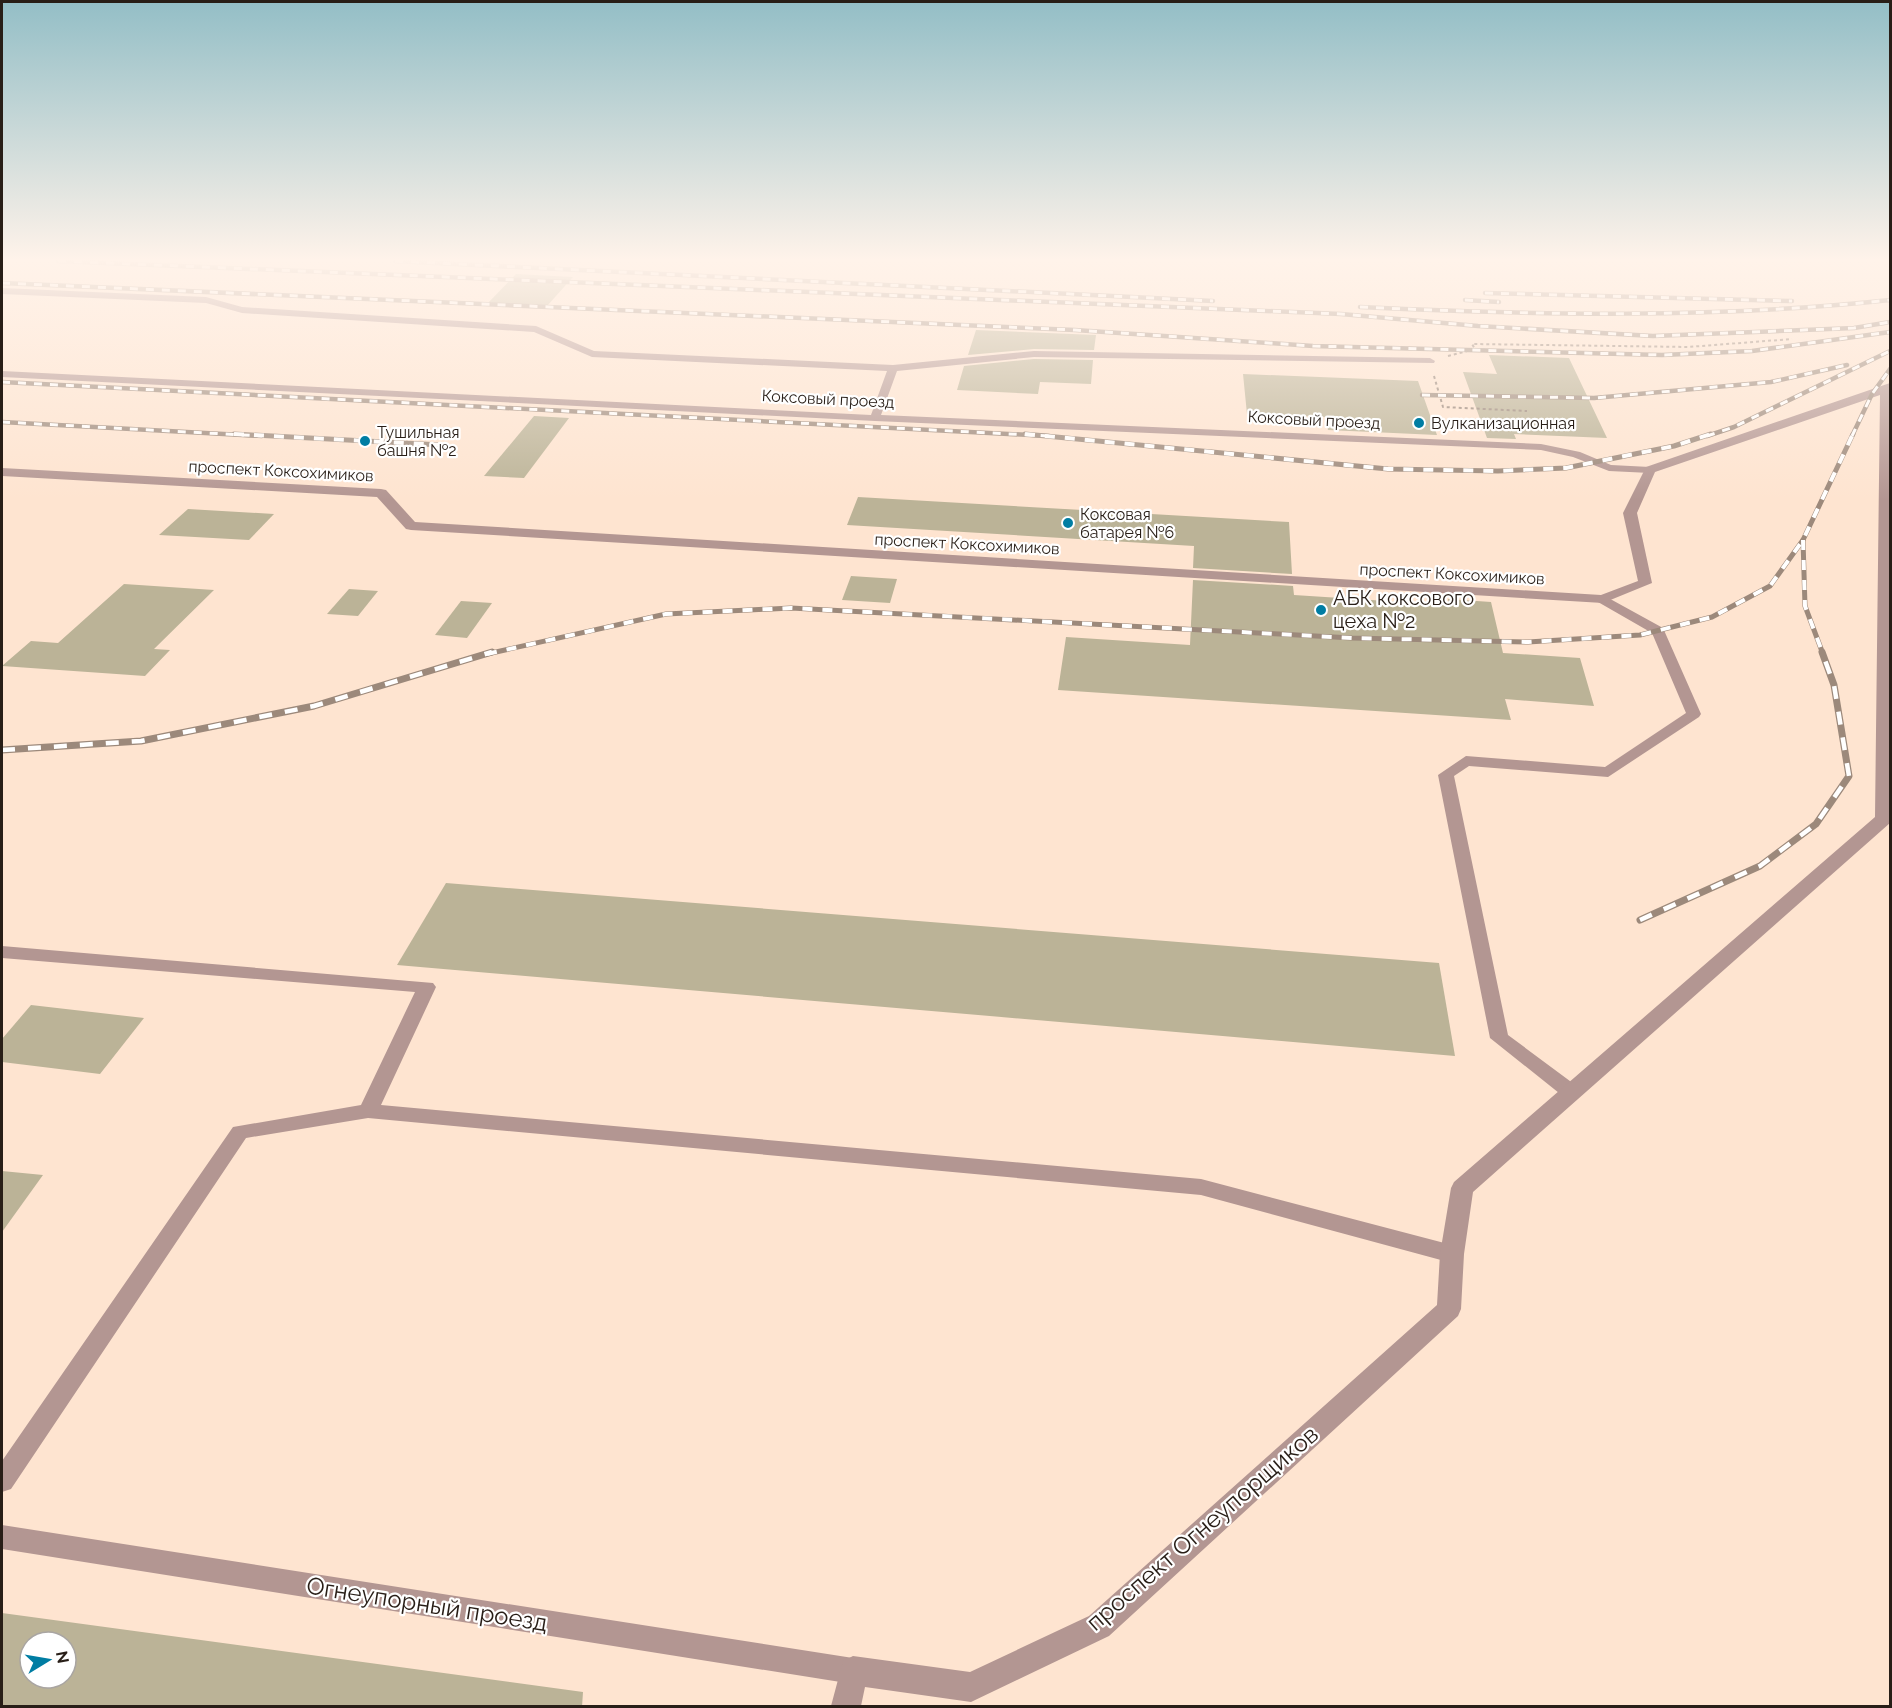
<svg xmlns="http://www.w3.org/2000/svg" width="1892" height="1708" viewBox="0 0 1892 1708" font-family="Raleway,sans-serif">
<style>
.building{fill:#bbb397;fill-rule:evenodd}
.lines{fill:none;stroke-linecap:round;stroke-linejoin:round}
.path{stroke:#958376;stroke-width:2;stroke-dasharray:3 3;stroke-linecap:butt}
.lane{fill:#b39692;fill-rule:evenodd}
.street{fill:#b39692;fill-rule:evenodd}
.rail-far2-casing{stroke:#9c897b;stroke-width:4.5}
.rail-far1-casing{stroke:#9c897b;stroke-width:5}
.rail-casing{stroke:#9c897b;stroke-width:7}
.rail-far2{stroke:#fff;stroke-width:3;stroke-dasharray:8;stroke-linecap:butt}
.rail-far1{stroke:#fff;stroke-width:4;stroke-dasharray:10;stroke-linecap:butt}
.rail{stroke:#fff;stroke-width:4.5;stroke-dasharray:13;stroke-linecap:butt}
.poi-dot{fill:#007da3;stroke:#fff;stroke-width:2}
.labels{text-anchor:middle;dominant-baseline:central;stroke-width:4.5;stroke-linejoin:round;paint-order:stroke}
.far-street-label{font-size:16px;fill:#281e17;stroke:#fff}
.far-poi-label{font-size:16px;fill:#281e17;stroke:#fff;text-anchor:start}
.poi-label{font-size:20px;fill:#281e17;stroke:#fff;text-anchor:start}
.near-street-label{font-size:24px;fill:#281e17;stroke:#fff}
</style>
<rect width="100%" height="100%" fill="#fee4d0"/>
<g class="building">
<polygon points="516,274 573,277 547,306 488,303"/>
<polygon points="976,330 1096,335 1094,350 1034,349 968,355"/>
<polygon points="1489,355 1569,358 1607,438 1514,434 1516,439 1487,438 1463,372 1497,374"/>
<polygon points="1034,359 1093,360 1091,384 1040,382 1038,394 957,390 964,366"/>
<polygon points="1243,374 1418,381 1437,435 1328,430 1326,417 1247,414"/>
<polygon points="534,416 569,418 524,478 484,476"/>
<polygon points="858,497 1289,522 1292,574 1193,568 1194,546 847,525"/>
<polygon points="188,509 274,514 249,540 159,535"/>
<polygon points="851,576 897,579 890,603 842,600"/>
<polygon points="1193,580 1293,586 1294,595 1449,605 1448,599 1491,602 1503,653 1580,658 1594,706 1505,699 1511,720 1058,690 1066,637 1190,645"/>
<polygon points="124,584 214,590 154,649 170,650 145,676 2,666 31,641 58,643"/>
<polygon points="349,589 378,591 358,616 327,614"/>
<polygon points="461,601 492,603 467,638 435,635"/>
<polygon points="446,883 1439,963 1455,1056 397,965"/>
<polygon points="31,1005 144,1018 100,1074 2,1062 2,1039"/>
<polygon points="2,1171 43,1175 2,1232"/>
<path d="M2,1613L583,1692L582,1707H2ZM30,1642H66V1678H30Z"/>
</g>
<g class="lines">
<g class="path">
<polyline points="1448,356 1475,349 1472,344 1688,347 1792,339"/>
<polyline points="1434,376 1443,407 1527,411"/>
</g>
<g class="lane">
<polygon points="2,288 206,297 242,307 536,326 594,351 893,365 1034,351 1430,358 1435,361 1434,363 1034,357 897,371 881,415 1541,444 1580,452 1611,465 1650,467 1656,470 1650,473 1609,471 1573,457 1541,450 875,421 2,377 2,371 871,415 887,371 592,357 534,332 242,313 206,303 2,294"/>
<polygon points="1603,595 1663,628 1701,714 1699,717 1608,777 1469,766 1454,776 1508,1035 1578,1087 1581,1092 1578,1097 1564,1097 1490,1038 1438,775 1466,756 1605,767 1686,713 1652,633 1598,602 1596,599"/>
<polygon points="2,946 433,983 436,987 381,1105 1201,1179 1452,1245 1460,1248 1463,1254 1460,1260 1452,1263 1201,1195 368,1118 246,1138 11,1489 2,1492 2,1461 233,1127 361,1105 415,992 2,958"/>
<polygon points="2,1525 853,1658 863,1661 867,1671 863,1681 853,1684 2,1549"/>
</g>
<polygon class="street" points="1890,383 1890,823 1473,1192 1464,1254 1461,1309 1458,1316 1109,1636 971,1702 865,1687 861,1706 831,1706 843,1661 853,1656 970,1672 1089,1616 1437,1305 1440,1254 1451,1188 1454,1182 1875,817 1880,395 1655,472 1637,513 1652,583 1603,603 411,530 406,529 377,497 2,476 2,468 381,489 386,490 415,522 1601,595 1638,581 1623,513 1646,467"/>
<defs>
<g id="rail-far2">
<polyline points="58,261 1341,314 1478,326 1653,336 1854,328 1890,322"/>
<polyline points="395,261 1213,301"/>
<polyline points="2,283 1075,330 1313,346 1662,355 1752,351 1890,332"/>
<polyline points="1485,293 1792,301"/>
<polyline points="1465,300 1499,302"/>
<path d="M1360,307C1537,315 1713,319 1890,300"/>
<polyline points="2,382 1049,436"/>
<polyline points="1422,395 1594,398 1771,382 1847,365"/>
<polyline points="2,422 262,436"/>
<polyline points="1707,436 1734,427 1890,351"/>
<polyline points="1852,436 1872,394 1890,369"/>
</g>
<g id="rail-far1">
<polyline points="234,434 441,445"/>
<polyline points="1025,434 1388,469 1498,471 1566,468 1674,446 1711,434"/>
<polyline points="1803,540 1805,606 1823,654"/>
<polyline points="487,654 666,614 791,608 1352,638 1528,642 1640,635 1712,617 1770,586 1803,540 1853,434"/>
</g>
<g id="rail">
<polyline points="2,750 141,741 314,706 492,652"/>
<polyline points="1640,920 1760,866 1816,824 1849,776 1834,685 1822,652"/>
</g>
</defs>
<use href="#rail-far2" class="rail-far2-casing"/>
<use href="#rail-far1" class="rail-far1-casing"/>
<use href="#rail" class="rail-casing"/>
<use href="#rail-far2" class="rail-far2"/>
<use href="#rail-far1" class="rail-far1"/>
<use href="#rail" class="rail"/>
</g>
<linearGradient id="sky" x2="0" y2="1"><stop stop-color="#93bec6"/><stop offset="0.52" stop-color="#fff3ea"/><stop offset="1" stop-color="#fff3ea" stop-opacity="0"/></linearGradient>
<rect width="1892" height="500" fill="url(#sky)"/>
<g class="poi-dot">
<circle cx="1419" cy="423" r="6"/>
<circle cx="365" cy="441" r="6"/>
<circle cx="1068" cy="523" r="6"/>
<circle cx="1321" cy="610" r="6"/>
</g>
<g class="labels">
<g class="far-street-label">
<text transform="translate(828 399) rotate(3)">Коксовый проезд</text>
<text transform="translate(1314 420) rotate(3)">Коксовый проезд</text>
<text transform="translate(281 471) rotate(3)">проспект Коксохимиков</text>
<text transform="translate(967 544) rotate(3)">проспект Коксохимиков</text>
<text transform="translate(1452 574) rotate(3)">проспект Коксохимиков</text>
</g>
<g class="far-poi-label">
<text x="1431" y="423">Вулканизационная</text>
<text x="377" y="432">Тушильная<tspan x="377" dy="18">башня №2</tspan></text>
<text x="1080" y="514">Коксовая<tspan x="1080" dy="18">батарея №6</tspan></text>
</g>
<g class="poi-label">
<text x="1333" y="598">АБК коксового<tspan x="1333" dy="23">цеха №2</tspan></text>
</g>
<g class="near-street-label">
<text transform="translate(1202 1528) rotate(-41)">проспект Огнеупорщиков</text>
<text transform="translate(427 1604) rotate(9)">Огнеупорный проезд</text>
</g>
</g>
<rect width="1892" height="1708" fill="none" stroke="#281e17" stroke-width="6"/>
<g transform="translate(48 1660) rotate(79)"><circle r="28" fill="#ffffff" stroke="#a9a5a2" stroke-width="1.5"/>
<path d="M0-4.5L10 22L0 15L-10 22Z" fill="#007da3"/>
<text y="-9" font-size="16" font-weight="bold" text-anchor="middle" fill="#281e17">N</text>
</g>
</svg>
